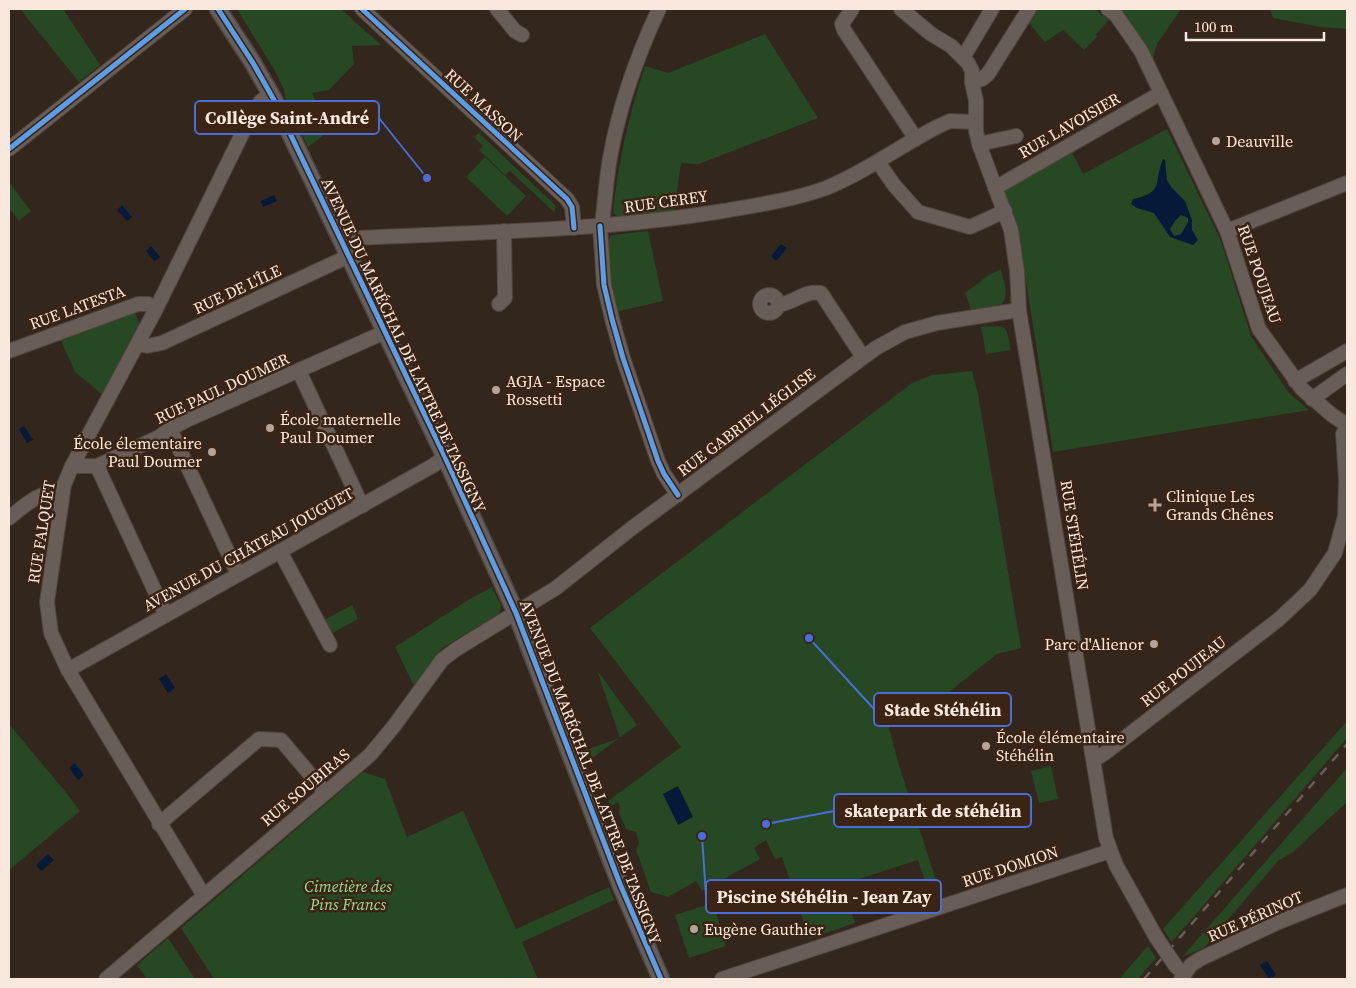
<svg xmlns="http://www.w3.org/2000/svg" width="1356" height="988" viewBox="0 0 1356 988" font-family="'Source Serif 4',serif">
<style>
.green{fill:#264822}
.water{fill:#051a39;fill-rule:evenodd}
.lines{fill:none;stroke-linecap:round;stroke-linejoin:round}
.minor-casing{stroke:#4f433c;stroke-width:16}
.major-casing{stroke:#4f433c;stroke-width:19}
.minor{stroke:#685d57;stroke-width:14}
.major{stroke:#645e5c;stroke-width:16}
.rail{stroke:#695e58;stroke-width:2.5;stroke-dasharray:9 9;stroke-linecap:butt}
.minor-bridge-casing{stroke:#4f433c;stroke-width:16;stroke-linecap:butt}
.minor-bridge{stroke:#685d57;stroke-width:14}
.cycleway-casing{stroke:#3c2414;stroke-width:8}
.cycleway{stroke:#5a9eea;stroke-width:5}
.poi-dot{fill:#b4a49a;stroke:#3c2414;stroke-width:2}
.labels{text-anchor:middle;dominant-baseline:central;stroke-width:5;stroke-linejoin:round;paint-order:stroke}
.street-label{font-size:16px;fill:#f9e8de;stroke:#3c2414}
.poi-label{font-size:16px;fill:#f9e8de;stroke:#3c2414;text-anchor:start}
.park-label{font-size:16px;font-style:italic;fill:#96de93;stroke:#3c2414}
.leader{fill:none;stroke:#496dd9;stroke-width:2}
.callout-dot{fill:#496dd9;stroke:#3c2414;stroke-width:2}
.callout{fill:#3c2414;stroke:#496dd9;stroke-width:2}
.callout-label{font-size:18px;text-anchor:middle;font-weight:bold;fill:#f9e8de}
</style>
<rect width="100%" height="100%" fill="#33261d"/>
<g class="green">
<polygon points="20,9 63,9 100,65 79,82"/>
<polygon points="237,9 341,9 381,45 352,46 354,64 329,90 312,93 330,130 308,147 286,101 284,90 275,71"/>
<polygon points="1035,9 1094,9 1109,20 1096,34 1097,37 1084,50 1063,30 1045,42 1027,21"/>
<polygon points="1115,9 1181,9 1157,44 1152,61"/>
<polygon points="1270,9 1347,9 1347,29 1320,27 1273,18"/>
<path d="M765,34L818,118L699,164L681,163L674,211L619,218L613,213C618,160 629,116 645,66L668,73Z"/>
<path d="M1167,129L1221,241L1251,336L1288,392L1309,410L1053,452L1022,256C1014,235 1013,213 1005,192L1006,189L1071,150L1083,174Z"/>
<polygon points="479,133 556,206 554,212 510,171 505,175 479,150 483,146 474,137"/>
<polygon points="485,157 526,196 507,216 466,177"/>
<polygon points="9,182 31,211 19,221 9,208"/>
<polygon points="648,231 663,301 616,312 610,282 608,240 612,235"/>
<path d="M1001,269C1003,280 1010,296 1001,305L971,310L965,293L989,275Z"/>
<polygon points="134,310 140,326 103,395 75,372 59,336"/>
<polygon points="999,326 1005,328 1007,332 1011,350 986,354 981,327"/>
<polygon points="972,371 978,394 1021,648 997,654 940,699 927,694 909,701 893,712 889,719 889,728 899,765 941,896 931,899 918,860 843,884 855,923 809,939 782,857 775,859 766,840 754,848 760,859 702,891 696,881 668,897 651,892 636,850 639,843 636,832 626,829 619,813 620,807 618,802 612,806 608,801 681,747 590,628 912,383 932,375"/>
<polygon points="492,587 501,606 499,614 442,648 414,686 395,647 470,599"/>
<polygon points="352,605 358,619 331,634 324,620"/>
<polygon points="597,670 637,725 587,762 583,751 620,738"/>
<polygon points="1347,721 1347,738 1172,942 1163,929"/>
<polygon points="9,724 64,790 80,811 9,870"/>
<polygon points="1051,766 1058,799 1039,803 1031,771"/>
<polygon points="1347,768 1347,802 1293,852 1278,861 1204,948 1182,957"/>
<polygon points="363,772 385,779 407,837 463,811 516,929 609,887 614,900 522,942 538,979 214,979 181,928"/>
<polygon points="713,903 726,946 689,958 675,915"/>
<polygon points="168,938 195,979 147,979 137,965"/>
<polygon points="1148,946 1156,958 1138,979 1119,979"/>
</g>
<g class="water">
<path d="M1163,159L1165,160L1167,180L1172,188L1185,201L1192,220V230L1198,240L1193,245L1170,237L1154,213L1137,208L1131,204L1133,199C1165,192 1153,183 1163,159ZM1181,215L1188,218V222L1181,234L1174,236L1170,229L1175,221Z"/>
<polygon points="274,195 277,201 263,207 261,201"/>
<polygon points="122,205 132,217 127,221 117,210"/>
<polygon points="781,244 787,248 776,261 771,256"/>
<polygon points="151,246 160,257 154,261 146,251"/>
<polygon points="24,426 33,440 27,443 19,429"/>
<polygon points="166,674 175,688 168,693 159,679"/>
<polygon points="75,763 84,775 78,780 69,768"/>
<polygon points="678,786 693,817 678,825 663,794"/>
<polygon points="48,854 54,860 41,871 36,865"/>
<polygon points="1267,961 1276,975 1269,979 1260,965"/>
</g>
<g class="lines">
<defs>
<g id="minor">
<polyline points="362,9 567,199 572,207 574,228"/>
<polyline points="497,9 515,31 522,35"/>
<path d="M659,9C637,56 619,107 610,158C606,180 605,202 602,224L600,226L604,285L612,319L623,358L658,461L664,474L678,495"/>
<polyline points="852,9 842,24 844,30 916,139"/>
<polyline points="901,9 931,34 951,46 968,63 972,71 972,82 976,101 976,131 979,144 1011,230 1017,271 1019,310 1106,838 1116,865 1156,937"/>
<polyline points="1108,9 1116,15 1141,51 1227,231 1259,329 1302,389 1332,415 1347,425"/>
<polyline points="962,55 967,51 992,9"/>
<polyline points="972,82 982,79 988,74 1029,9"/>
<polyline points="979,144 1016,136"/>
<polyline points="9,149 185,9"/>
<polyline points="878,162 894,185 918,212 970,227 1005,211"/>
<polyline points="995,188 1161,93"/>
<polyline points="1227,231 1347,183"/>
<path d="M343,244L356,238C479,232 602,231 723,211C757,205 793,200 826,188C866,172 901,145 939,126L950,121L976,122"/>
<circle cx="769" cy="304" r="9"/>
<polyline points="499,304 505,298 504,231"/>
<path d="M778,305C794,303 805,290 821,293L863,357"/>
<polyline points="138,344 147,346 162,343 349,256"/>
<polyline points="9,351 138,304 148,304 156,309"/>
<polyline points="299,371 362,506"/>
<polyline points="1295,381 1347,351"/>
<polyline points="1312,399 1347,374"/>
<polyline points="170,429 238,574"/>
<polyline points="72,466 97,466 159,437 170,429 187,420 385,332"/>
<polyline points="97,466 166,615"/>
<path d="M9,518C25,505 41,490 63,491"/>
<polyline points="280,551 330,645"/>
<polyline points="68,670 434,465 445,457"/>
<polyline points="1094,760 1105,753 1278,620 1310,590 1335,553 1345,516 1346,480 1343,434 1347,425"/>
<polyline points="159,824 259,739 281,740 325,792"/>
<polyline points="204,896 68,670 51,633 47,602 64,485 72,466 156,309 248,122 261,101 270,94"/>
<polyline points="106,979 370,755 394,726 442,660 455,650 556,588 632,528 876,348 905,332 937,323 1019,310"/>
<polyline points="722,979 1110,851"/>
<polyline points="1181,979 1191,965 1200,959 1279,922 1347,895"/>
</g>
<polyline id="major" points="218,9 253,63 274,100 445,457 516,613 620,884 661,979"/>
</defs>
<use href="#minor" class="minor-casing"/>
<use href="#major" class="major-casing"/>
<use href="#minor" class="minor"/>
<use href="#major" class="major"/>
<polyline class="rail" points="1144,979 1347,744"/>
<defs>
<polyline id="minor-bridge" points="1156,937 1177,968"/>
</defs>
<use href="#minor-bridge" class="minor-bridge-casing"/>
<use href="#minor-bridge" class="minor-bridge"/>
<defs>
<g id="cycleway">
<polyline points="218,9 253,63 274,100 445,457 516,613 620,884 661,979"/>
<polyline points="362,9 567,199 572,207 574,228"/>
<polyline points="9,149 185,9"/>
<polyline points="600,226 604,285 612,319 623,358 658,461 664,474 678,495"/>
</g>
</defs>
<use href="#cycleway" class="cycleway-casing"/>
<use href="#cycleway" class="cycleway"/>
</g>
<g class="poi-dot">
<circle cx="1216" cy="141" r="5"/>
<circle cx="496" cy="390" r="5"/>
<circle cx="270" cy="428" r="5"/>
<circle cx="212" cy="452" r="5"/>
<path d="M1152.5 497.5h5v5h5v5h-5v5h-5v-5h-5v-5h5z"/>
<circle cx="1154" cy="644" r="5"/>
<circle cx="986" cy="746" r="5"/>
<circle cx="694" cy="929" r="5"/>
</g>
<g class="labels">
<g class="street-label">
<text transform="translate(484 105) rotate(43)">RUE MASSON</text>
<text transform="translate(1069 125) rotate(-30)">RUE LAVOISIER</text>
<text transform="translate(666 201) rotate(-8)">RUE CEREY</text>
<text transform="translate(1260 274) rotate(71)">RUE POUJEAU</text>
<text transform="translate(237 289) rotate(-25)">RUE DE L'ÎLE</text>
<text transform="translate(77 307) rotate(-20)">RUE LATESTA</text>
<text transform="translate(404 345) rotate(65)">AVENUE DU MARÉCHAL DE LATTRE DE TASSIGNY</text>
<text transform="translate(222 388) rotate(-25)">RUE PAUL DOUMER</text>
<text transform="translate(746 422) rotate(-37)">RUE GABRIEL LÉGLISE</text>
<text transform="translate(41 532) rotate(-81)">RUE FALQUET</text>
<text transform="translate(1075 535) rotate(81)">RUE STÉHÉLIN</text>
<text transform="translate(248 549) rotate(-29)">AVENUE DU CHÂTEAU JOUGUET</text>
<text transform="translate(1183 671) rotate(-38)">RUE POUJEAU</text>
<text transform="translate(591 772) rotate(69)">AVENUE DU MARÉCHAL DE LATTRE DE TASSIGNY</text>
<text transform="translate(305 787) rotate(-40)">RUE SOUBIRAS</text>
<text transform="translate(1010 866) rotate(-18)">RUE DOMION</text>
<text transform="translate(1255 916) rotate(-24)">RUE PÉRINOT</text>
</g>
<g class="poi-label">
<text x="1226" y="141">Deauville</text>
<text x="506" y="381">AGJA - Espace<tspan x="506" dy="18">Rossetti</tspan></text>
<text x="280" y="419">École maternelle<tspan x="280" dy="18">Paul Doumer</tspan></text>
<text x="202" y="443" text-anchor="end">École élementaire<tspan x="202" dy="18">Paul Doumer</tspan></text>
<text x="1166" y="496">Clinique Les<tspan x="1166" dy="18">Grands Chênes</tspan></text>
<text x="1144" y="644" text-anchor="end">Parc d'Alienor</text>
<text x="996" y="737">École élémentaire<tspan x="996" dy="18">Stéhélin</tspan></text>
<text x="704" y="929">Eugène Gauthier</text>
</g>
<g class="park-label">
<text x="348" y="886">Cimetière des<tspan x="348" dy="18">Pins Francs</tspan></text>
</g>
</g>
<path class="leader" d="M427 178L379 118M809 638L874 709M766 824L834 811M702 836L706 896"/>
<g class="callout-dot">
<circle cx="427" cy="178" r="5"/>
<circle cx="809" cy="638" r="5"/>
<circle cx="766" cy="824" r="5"/>
<circle cx="702" cy="836" r="5"/>
</g>
<g class="callout">
<rect x="195" y="101" width="184" height="33" rx="5"/>
<rect x="874" y="693" width="137" height="33" rx="5"/>
<rect x="834" y="794" width="197" height="33" rx="5"/>
<rect x="706" y="880" width="235" height="33" rx="5"/>
</g>
<g class="callout-label">
<text x="287" y="124">Collège Saint-André</text>
<text x="943" y="716">Stade Stéhélin</text>
<text x="933" y="817">skatepark de stéhélin</text>
<text x="824" y="903">Piscine Stéhélin - Jean Zay</text>
</g>
<rect width="1356" height="988" fill="none" stroke="#f9e8de" stroke-width="20"/>
<path d="M1186 32v8h138v-8" fill="none" stroke="#f9e8de" stroke-width="2.5"/>
<text x="1194" y="32" font-size="15" fill="#f9e8de" stroke="#3c2414" stroke-width="4" paint-order="stroke">100 m</text>
</svg>
